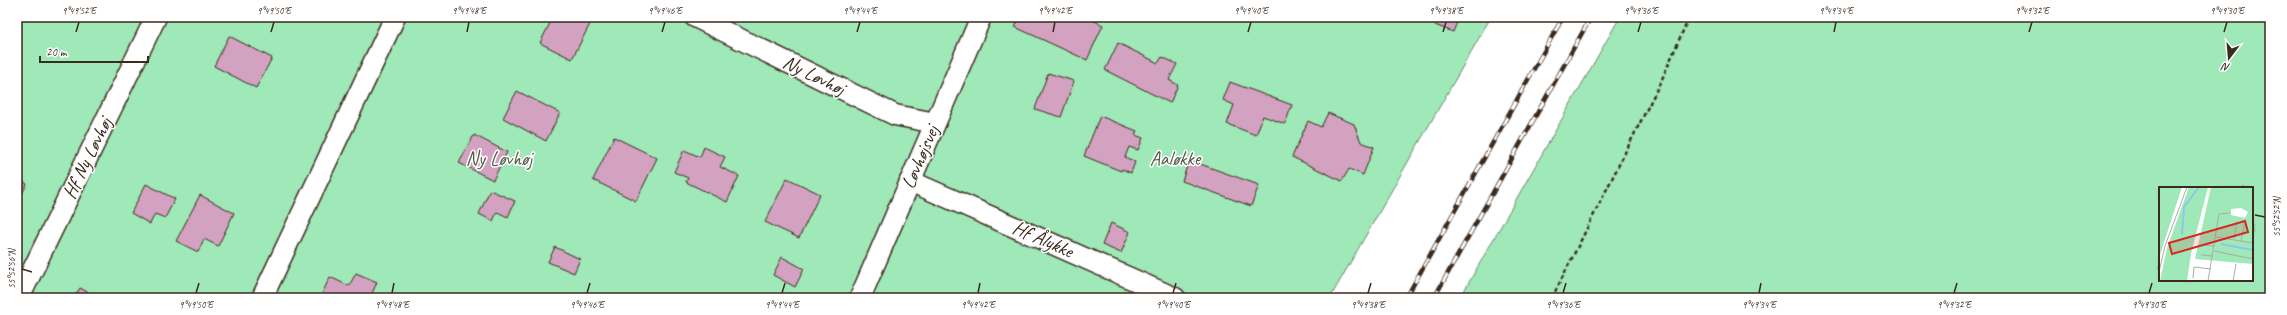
<svg xmlns="http://www.w3.org/2000/svg" width="2287" height="315" viewBox="0 0 2287 315" font-family="Caveat,sans-serif">
<style>
.green{fill:#9fe8b7;stroke:#6d896a;fill-rule:evenodd}
.building{fill:#d3a2c0;stroke:#3b2a1e}
.lines{fill:none;stroke-linecap:round;stroke-linejoin:round}
.service-casing{stroke:#3b2a1e;stroke-width:23}
.path{stroke:#3b2a1e;stroke-width:2.5;stroke-dasharray:4 3;stroke-linecap:butt}
.service{stroke:#fff;stroke-width:20}
.rail-casing{stroke:#3b2a1e;stroke-width:4.5}
.rail{stroke:#fff;stroke-width:3;stroke-dasharray:9;stroke-linecap:butt}
.ticks{fill:none;stroke:#3b2a1e;stroke-width:1.5}
.labels{text-anchor:middle;dominant-baseline:central;stroke-width:3;stroke-linejoin:round;paint-order:stroke}
.street-label{font-size:20px;fill:#3b2a1e;stroke:#fff}
.park-label{font-size:20px;fill:#545a44;stroke:#fff}
.inset-river{fill:none;stroke:#8dc6ec;stroke-width:2}
.inset-road{fill:none;stroke:#b1aaa5;stroke-width:1}
.view{fill:#d62828;fill-opacity:0.15;stroke:#d62828;stroke-width:2}
.inset-edge{fill:none;stroke:#3b2a1e;stroke-width:2}
.neatline{fill:none;stroke:#3b2a1e;stroke-width:1.5}
.ticks-label{font-size:10px;text-anchor:middle;fill:#3b2a1e}
</style>
<rect width="100%" height="100%" fill="#fff"/>
<filter id="ink" filterUnits="userSpaceOnUse"><feTurbulence type="fractalNoise" baseFrequency=".025" numOctaves="2"/><feDisplacementMap in="SourceGraphic" scale="8" xChannelSelector="R" yChannelSelector="G"/><feConvolveMatrix kernelMatrix="1 2 1 2 8 2 1 2 1" color-interpolation-filters="sRGB"/></filter>
<g filter="url(#ink)">
<g class="green">
<polygon points="17,17 1491,17 1330,298 17,298"/>
<path d="M1620,17H2270V298H1460ZM2160,188H2252V280H2160Z"/>
</g>
<g class="building">
<polygon points="553,17 575,17 590,24 572,59 540,43"/>
<polygon points="1020,17 1086,17 1103,25 1087,60 1015,27"/>
<polygon points="1414,17 1459,17 1453,32"/>
<polygon points="229,36 272,58 256,88 214,66"/>
<polygon points="1118,43 1158,63 1162,57 1177,64 1169,80 1178,85 1170,103 1105,70"/>
<polygon points="1048,73 1074,81 1061,117 1035,109"/>
<polygon points="1230,82 1292,105 1285,124 1263,116 1256,135 1227,124 1234,105 1223,100"/>
<polygon points="517,91 560,113 546,141 503,118"/>
<polygon points="1328,113 1354,124 1361,142 1374,147 1363,175 1349,169 1342,181 1292,157 1308,121 1321,127"/>
<polygon points="1100,116 1137,131 1135,135 1143,138 1138,150 1129,147 1125,157 1135,162 1131,173 1122,169 1121,171 1084,156"/>
<polygon points="474,135 507,152 493,180 459,163"/>
<polygon points="614,137 657,158 636,201 593,180"/>
<polygon points="704,147 725,157 720,167 739,176 727,202 686,182 688,178 674,172 684,150 700,157"/>
<polygon points="1189,160 1259,185 1251,206 1182,181"/>
<polygon points="787,178 820,194 799,238 765,222"/>
<polygon points="17,179 27,184 17,204"/>
<polygon points="146,184 175,199 165,218 155,214 150,224 131,213"/>
<polygon points="490,190 515,201 508,217 497,212 493,221 479,214"/>
<polygon points="200,195 234,213 218,246 204,239 198,252 176,241"/>
<polygon points="1111,223 1130,232 1121,253 1102,245"/>
<polygon points="555,247 580,259 574,273 548,262"/>
<polygon points="782,257 804,269 795,287 773,275"/>
<polygon points="356,273 377,282 370,298 320,298 330,277 349,286"/>
<polygon points="80,288 99,298 74,298"/>
</g>
<g class="lines">
<defs>
<g id="service">
<polyline points="695,17 895,115 935,123"/>
<polyline points="910,181 1175,298"/>
<polyline points="19,298 156,17"/>
<polyline points="262,298 395,17"/>
<polyline points="860,298 981,17"/>
</g>
</defs>
<use href="#service" class="service-casing"/>
<polyline class="path" points="1552,298 1662,79 1689,17"/>
<use href="#service" class="service"/>
<defs>
<g id="rail">
<polyline points="1406,298 1563,17"/>
<polyline points="1434,298 1591,17"/>
</g>
</defs>
<use href="#rail" class="rail-casing"/>
<use href="#rail" class="rail"/>
</g>
</g>
<path class="ticks" d="M76,32L79,22M271,32L274,22M467,32L469,22M662,32L665,22M857,32L860,22M1053,32L1055,22M1248,32L1251,22M1443,32L1446,22M1638,32L1641,22M1834,32L1836,22M2029,32L2032,22M2224,32L2227,22M2255,215L2265,217M22,269L32,272M196,293L199,283M392,293L394,283M587,293L590,283M782,293L785,283M978,293L980,283M1173,293L1176,283M1368,293L1371,283M1563,293L1566,283M1759,293L1761,283M1954,293L1957,283M2149,293L2152,283"/>
<g class="labels">
<g class="street-label">
<text transform="translate(814 75) rotate(26)">Ny Løvhøj</text>
<text transform="translate(920 157) rotate(-67)">Løvhøjsvej</text>
<text transform="translate(87 158) rotate(-64)">Hf Ny Løvhøj</text>
<text transform="translate(1043 239) rotate(24)">Hf Ålykke</text>
</g>
<g class="park-label">
<text x="499" y="158">Ny Løvhøj</text>
<text x="1175" y="158">Aaløkke</text>
</g>
</g>
<g transform="translate(2159 187)">
<rect width="94" height="94" fill="#fff"/>
<path d="M0,0H23L0,71ZM30,0H49L32,67L28,94H1L8,61ZM52,0H94V77L36,72ZM82,21L89,25L86,31L72,28V22Z" fill="#9fe8b7" fill-rule="evenodd"/>
<path class="inset-river" d="M23,48L25,20L40,0M62,57L94,63"/>
<path class="inset-road" d="M57,50L94,56M75,52L78,34M82,54L86,35M43,58L56,59M55,64L94,72M42,68L54,69M0,85L6,59L28,0M34,91L35,80L52,82M49,94L60,27L71,26M74,94L77,77"/>
<path class="view" d="M86,34L89,45L13,67L10,56Z"/>
<rect width="94" height="94" class="inset-edge"/>
</g>
<rect width="2287" height="315" fill="none" stroke="#fff" stroke-width="44"/>
<g transform="translate(2229 58) rotate(196)" stroke="#ffffff" stroke-width="3" paint-order="stroke">
<path d="M0-3L7 15L0 10L-7 15Z" fill="#3b2a1e"/>
<text y="-6" font-size="11" font-weight="bold" text-anchor="middle" fill="#3b2a1e">N</text>
</g>
<path d="M40 56v6h108v-6" fill="none" stroke="#3b2a1e" stroke-width="2"/>
<text x="46" y="56" font-size="12" fill="#3b2a1e" stroke="#ffffff" stroke-width="3" paint-order="stroke">20 m</text>
<rect x="22" y="22" width="2243" height="271" class="neatline"/>
<g class="ticks-label">
<text x="79" y="14">9°49'52"E</text>
<text x="274" y="14">9°49'50"E</text>
<text x="469" y="14">9°49'48"E</text>
<text x="665" y="14">9°49'46"E</text>
<text x="860" y="14">9°49'44"E</text>
<text x="1055" y="14">9°49'42"E</text>
<text x="1251" y="14">9°49'40"E</text>
<text x="1446" y="14">9°49'38"E</text>
<text x="1641" y="14">9°49'36"E</text>
<text x="1836" y="14">9°49'34"E</text>
<text x="2032" y="14">9°49'32"E</text>
<text x="2227" y="14">9°49'30"E</text>
<text transform="translate(2276 217) rotate(-90)" y="4">55°52'52"N</text>
<text transform="translate(11 269) rotate(-90)" y="4">55°52'56"N</text>
<text x="196" y="308">9°49'50"E</text>
<text x="392" y="308">9°49'48"E</text>
<text x="587" y="308">9°49'46"E</text>
<text x="782" y="308">9°49'44"E</text>
<text x="978" y="308">9°49'42"E</text>
<text x="1173" y="308">9°49'40"E</text>
<text x="1368" y="308">9°49'38"E</text>
<text x="1563" y="308">9°49'36"E</text>
<text x="1759" y="308">9°49'34"E</text>
<text x="1954" y="308">9°49'32"E</text>
<text x="2149" y="308">9°49'30"E</text>
</g>
</svg>
